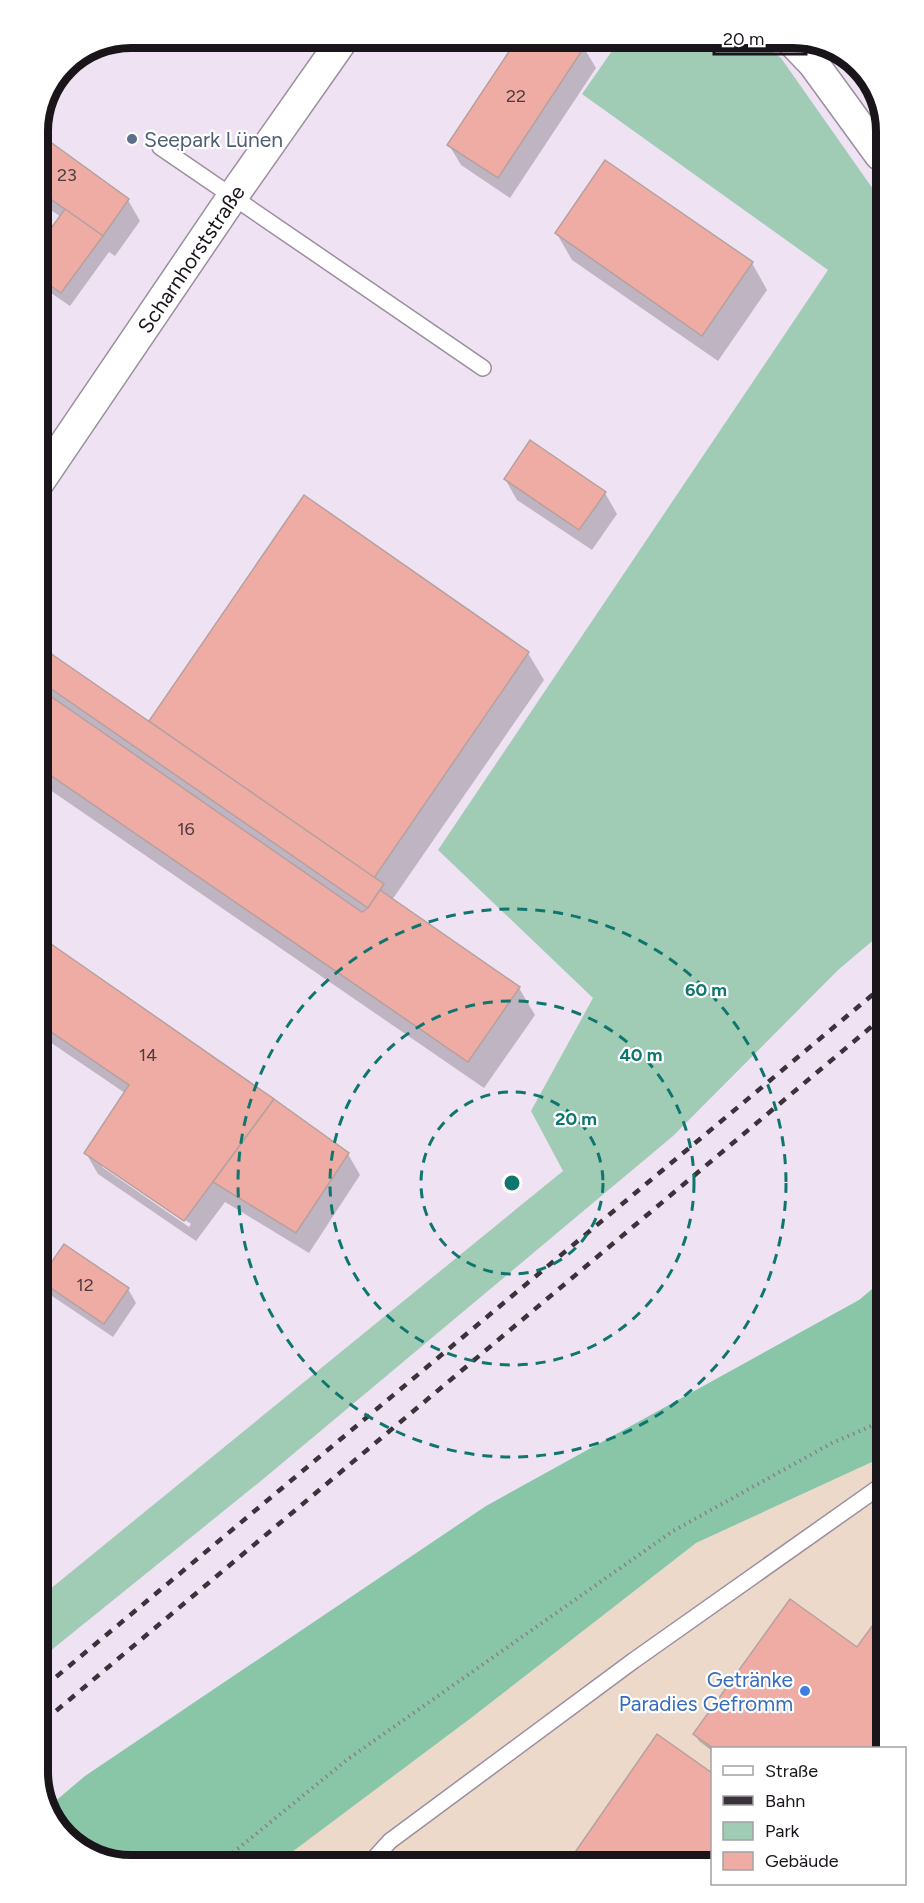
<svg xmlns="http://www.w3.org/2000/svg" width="924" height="1903" viewBox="0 0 924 1903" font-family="Figtree,sans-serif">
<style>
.commercial{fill:#edd9ca}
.green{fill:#a0ccb5}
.forest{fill:#88c6a7}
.shadow{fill:#0003;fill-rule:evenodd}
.building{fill:#eeaca5;stroke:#b7a19e;stroke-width:1.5}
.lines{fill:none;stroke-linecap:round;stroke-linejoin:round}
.lane-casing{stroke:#9b8e9e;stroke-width:18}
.street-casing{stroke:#9b8e9e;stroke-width:33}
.path{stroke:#8a808c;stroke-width:4;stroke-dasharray:1.5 4.5;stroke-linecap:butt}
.lane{stroke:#fff;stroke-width:15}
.street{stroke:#fff;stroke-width:30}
.rail{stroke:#3a333b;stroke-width:4.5;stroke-dasharray:8 8;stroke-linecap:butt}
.ring{fill:none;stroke:#0f766e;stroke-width:3;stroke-dasharray:10 8}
.service-dot{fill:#5c6f8a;stroke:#fff;stroke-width:2}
.shop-dot{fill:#3f7fe0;stroke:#fff;stroke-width:2}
.labels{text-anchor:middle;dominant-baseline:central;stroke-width:4.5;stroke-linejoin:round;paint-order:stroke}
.number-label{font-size:18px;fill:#4f3b3e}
.service-label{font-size:21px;fill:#4e5e75;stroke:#fff;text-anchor:start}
.street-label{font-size:21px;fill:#1a151b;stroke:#fff}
.shop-label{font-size:21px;fill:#366cbe;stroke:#fff;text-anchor:end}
.rim{fill:none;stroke:#1a151b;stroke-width:8}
.centre{fill:#0f766e;stroke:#fff;stroke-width:3}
.ring-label{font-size:18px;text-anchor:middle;font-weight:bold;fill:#0f766e;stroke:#fff;stroke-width:4.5;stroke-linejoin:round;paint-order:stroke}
</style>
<rect width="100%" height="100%" fill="#efe2f3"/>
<polygon class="commercial" points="885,1456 886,1748 712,1748 712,1860 276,1864 471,1718 696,1543"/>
<polygon class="green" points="621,38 754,38 781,58 880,199 883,932 838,970 673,1136 262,1480 44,1656 44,1594 563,1171 531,1111 593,998 438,850 828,270 582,94"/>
<polygon class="forest" points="884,1279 885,1456 696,1543 471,1718 276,1864 125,1865 74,1846 46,1809 85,1776 486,1506 859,1300"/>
<g class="shadow">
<polygon points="520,38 569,38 584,48 596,68 510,198 461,165 449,145"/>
<polygon points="38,135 128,200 140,221 115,256 109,252 70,306 38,284 38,249 61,217 38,201"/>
<polygon points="557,234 752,263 767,290 718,361 572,260"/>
<polygon points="505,479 605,493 617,514 592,550 517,500"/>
<polygon points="305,498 528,653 544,680 392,900 519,988 535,1015 484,1088 40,783 40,648 149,723"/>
<path d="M41,939L348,1154L360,1175L309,1253L225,1202L196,1241L98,1174L86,1153L125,1093L41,1036ZM102,1163L191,1224L189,1227L102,1167Z"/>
<polygon points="42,1279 128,1289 136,1303 113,1337 49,1294"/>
<polygon points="886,1609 886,1748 712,1748 712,1751 699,1741 695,1735 857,1649"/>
<polygon points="657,1736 712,1774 712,1860 570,1861"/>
</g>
<g class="building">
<polygon points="518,38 572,38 585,46 498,178 447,145"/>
<polygon points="38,133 129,199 103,236 38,190"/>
<polygon points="605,160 753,262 702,336 555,233"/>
<polygon points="65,209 103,236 61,293 38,277 38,246"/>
<polygon points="530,440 606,492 579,530 504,479"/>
<polygon points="304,495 529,652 374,878 149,721"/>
<polygon points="40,646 384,884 368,908 47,686 40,696"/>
<polygon points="43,691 362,912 368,908 380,890 520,987 468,1062 40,768 40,696"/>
<polygon points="41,937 274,1099 184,1221 84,1153 129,1085 41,1025"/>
<polygon points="274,1099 349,1153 296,1233 213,1182"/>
<polygon points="64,1244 129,1288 104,1324 42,1282 42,1276"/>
<polygon points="790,1599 857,1647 886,1607 886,1748 713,1748 693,1734"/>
<polygon points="657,1734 712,1773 712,1860 569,1861"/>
</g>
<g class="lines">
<defs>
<g id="lane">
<polyline points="160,147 483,368"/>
<polyline points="370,1863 390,1841 633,1661 885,1483"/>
</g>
<g id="street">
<polyline points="789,38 813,63 880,155"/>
<polyline points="39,482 233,196 344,38"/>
</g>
</defs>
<use href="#lane" class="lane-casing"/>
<use href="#street" class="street-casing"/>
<polyline class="path" points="219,1864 348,1759 673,1531 832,1443 885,1420"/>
<use href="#lane" class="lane"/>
<use href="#street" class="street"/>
<g class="rail">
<polyline points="44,1687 883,986"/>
<polyline points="44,1721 883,1017"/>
</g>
</g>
<g class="ring">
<circle cx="512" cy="1183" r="91"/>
<circle cx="512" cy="1183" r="182"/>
<circle cx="512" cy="1183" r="274"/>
</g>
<circle class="service-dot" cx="132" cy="139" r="6"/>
<circle class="shop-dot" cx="805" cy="1691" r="6"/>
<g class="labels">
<g class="number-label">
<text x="516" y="96">22</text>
<text x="67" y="175">23</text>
<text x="186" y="829">16</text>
<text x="148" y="1055">14</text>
<text x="85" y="1285">12</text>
</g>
<g class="service-label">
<text x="144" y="139">Seepark Lünen</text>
</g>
<g class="street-label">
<text transform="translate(191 259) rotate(-56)">Scharnhorststraße</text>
</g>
<g class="shop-label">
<text x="793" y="1679">Getränke<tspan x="793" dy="24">Paradies Gefromm</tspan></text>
</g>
</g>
<path d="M0 0H924V1903H0ZM131 48H793A83 83 0 0 1 876 131V1772A83 83 0 0 1 793 1855H131A83 83 0 0 1 48 1772V131A83 83 0 0 1 131 48Z" fill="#fff" fill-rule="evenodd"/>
<path class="rim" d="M131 48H793A83 83 0 0 1 876 131V1772A83 83 0 0 1 793 1855H131A83 83 0 0 1 48 1772V131A83 83 0 0 1 131 48Z"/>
<circle cx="512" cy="1183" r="9" class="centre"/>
<g class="ring-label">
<text x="706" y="996">60 m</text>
<text x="641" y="1061">40 m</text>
<text x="576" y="1125">20 m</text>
</g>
<rect x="711" y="1747" width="195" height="138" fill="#ffffff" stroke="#a3a1a4" stroke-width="1.5"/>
<rect x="723" y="1766" width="30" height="9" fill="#ffffff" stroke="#a3a1a4" stroke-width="1.5"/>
<text x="765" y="1777" font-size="18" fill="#1a151b">Straße</text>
<rect x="723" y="1796" width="30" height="9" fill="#3a333b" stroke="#a3a1a4" stroke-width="1.5"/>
<text x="765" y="1807" font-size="18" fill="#1a151b">Bahn</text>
<rect x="723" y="1822" width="30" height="18" fill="#a0ccb5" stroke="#a3a1a4" stroke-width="1.5"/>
<text x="765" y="1837" font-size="18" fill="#1a151b">Park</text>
<rect x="723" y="1852" width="30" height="18" fill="#eeaca5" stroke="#a3a1a4" stroke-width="1.5"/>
<text x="765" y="1867" font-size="18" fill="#1a151b">Gebäude</text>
<path d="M714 45v9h92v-9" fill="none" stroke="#1a151b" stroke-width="3"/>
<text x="723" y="45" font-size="18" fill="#1a151b" stroke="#ffffff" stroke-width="4.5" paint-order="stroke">20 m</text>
</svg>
